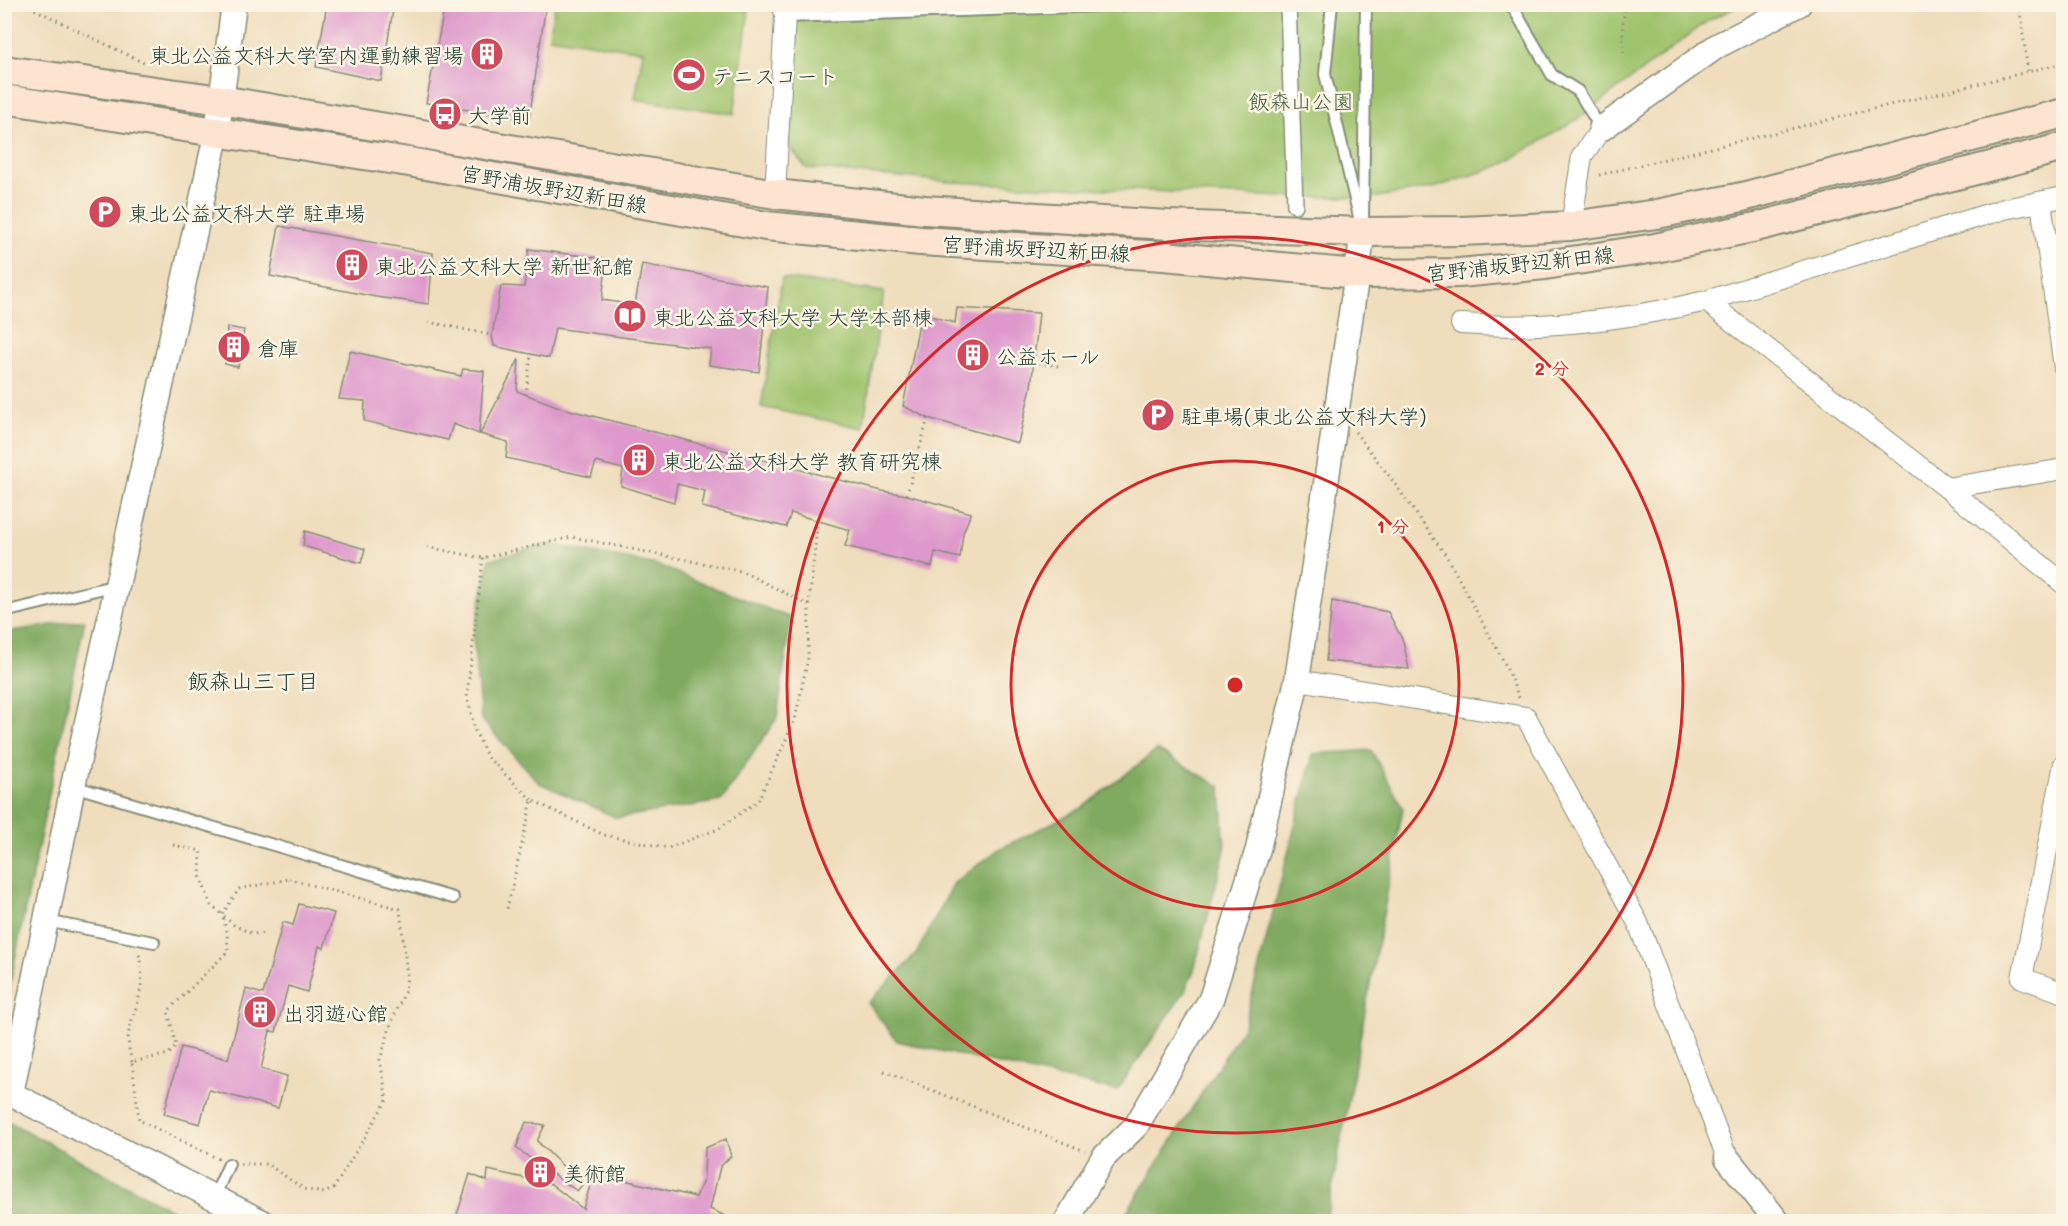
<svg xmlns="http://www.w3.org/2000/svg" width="2068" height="1226" viewBox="0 0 2068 1226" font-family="Mali,'Klee One',sans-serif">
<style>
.green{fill:#a0c46e;stroke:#608051;stroke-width:1.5}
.forest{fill:#80aa61;stroke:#50744a;stroke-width:1.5}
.building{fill:#de98cc}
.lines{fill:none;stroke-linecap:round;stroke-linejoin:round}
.service-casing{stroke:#878d78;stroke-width:14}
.pedestrian-casing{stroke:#878d78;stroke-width:18}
.minor-casing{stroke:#878d78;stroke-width:22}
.tertiary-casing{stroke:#878d78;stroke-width:27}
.secondary-casing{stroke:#878d78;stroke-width:32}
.path{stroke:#878d78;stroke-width:3;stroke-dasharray:1.5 4.5;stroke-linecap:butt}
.service{stroke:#fff;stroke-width:10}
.pedestrian{stroke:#fff;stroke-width:15}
.minor{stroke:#fff;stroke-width:20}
.tertiary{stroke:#fff;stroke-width:24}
.secondary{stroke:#fde4d1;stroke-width:28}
.ring{fill:none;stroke:#d62828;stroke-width:3}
.labels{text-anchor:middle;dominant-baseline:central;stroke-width:5;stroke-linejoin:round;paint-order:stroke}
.poi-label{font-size:21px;fill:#1f3d34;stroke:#fcf5e5;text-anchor:start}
.park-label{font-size:21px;fill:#3f5f42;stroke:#fcf5e5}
.street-label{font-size:21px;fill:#1f3d34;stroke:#fcf5e5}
.neighbourhood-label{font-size:22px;fill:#1f3d34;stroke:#fcf5e5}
.centre{fill:#d62828;stroke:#fcf5e5;stroke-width:3}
.ring-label{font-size:18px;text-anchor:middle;font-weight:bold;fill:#d62828;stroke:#fcf5e5;stroke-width:5;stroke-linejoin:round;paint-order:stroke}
</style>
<rect width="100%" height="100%" fill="#fcf5e5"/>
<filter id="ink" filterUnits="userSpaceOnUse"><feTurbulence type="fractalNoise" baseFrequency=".0167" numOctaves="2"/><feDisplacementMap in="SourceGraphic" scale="12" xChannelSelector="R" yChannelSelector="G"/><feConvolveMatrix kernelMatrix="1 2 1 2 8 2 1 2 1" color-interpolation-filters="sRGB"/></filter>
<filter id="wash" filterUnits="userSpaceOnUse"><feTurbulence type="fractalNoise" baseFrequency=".008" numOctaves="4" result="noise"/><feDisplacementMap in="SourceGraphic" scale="24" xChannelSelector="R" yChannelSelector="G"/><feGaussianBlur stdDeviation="1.35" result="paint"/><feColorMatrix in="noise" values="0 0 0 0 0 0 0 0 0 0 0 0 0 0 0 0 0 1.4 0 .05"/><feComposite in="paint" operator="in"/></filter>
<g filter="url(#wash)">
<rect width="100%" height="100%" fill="#efddbc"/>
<g class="green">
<polygon points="705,4 749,11 734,114 635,99 643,51 549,37 555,5"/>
<polygon points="793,5 1741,5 1709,20 1578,119 1501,165 1437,187 1378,197 1284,197 950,182 806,168 788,145"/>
<polygon points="782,278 884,292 863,428 761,407"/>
</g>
<g class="forest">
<polygon points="549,544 657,565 791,618 777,718 721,801 617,818 539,783 481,719 473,637 490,559"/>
<polygon points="85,620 5,1008 5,632"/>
<polygon points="1157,750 1221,787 1225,850 1194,970 1185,991 1117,1091 897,1041 868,1003 916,954 954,883 999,849 1082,808"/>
<polygon points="1371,750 1403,808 1326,1221 1121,1221 1244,1026 1313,754"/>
<polygon points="5,1120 6,1120 192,1221 5,1221"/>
</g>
<g id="blocks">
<g class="building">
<polygon points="327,4 394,4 381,81 316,67"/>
<polygon points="445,4 546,4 529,120 426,103"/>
<polygon points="279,226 433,253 429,304 376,297 270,276"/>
<polygon points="529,249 607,259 602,300 635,305 642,264 768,287 759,372 709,365 711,349 555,328 549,358 494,346 492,335 501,286 524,287"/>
<polygon points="957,308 1039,313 1031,387 1018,443 928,418 903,406 921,313 955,323"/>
<polygon points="227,327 244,330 238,367 225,364"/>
<polygon points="350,351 461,376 463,369 484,371 479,434 453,424 448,440 364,421 365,401 339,399"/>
<polygon points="519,359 517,391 562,408 882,491 907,495 971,513 963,533 960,558 935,552 932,567 845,546 850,530 791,513 786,527 702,507 705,491 677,484 674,502 621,486 623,469 596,462 591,477 506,458 508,442 480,434"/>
<polygon points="305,531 365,549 361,563 303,546"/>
<polygon points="1332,601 1388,612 1403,641 1409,669 1326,661"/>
<polygon points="299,904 334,913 324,948 319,946 307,992 288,986 276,1032 270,1031 261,1069 287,1076 278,1108 209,1090 200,1124 164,1114 181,1047 228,1059 246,989 263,994 283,922 293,925"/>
<polygon points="526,1122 545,1125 537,1141 582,1185 577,1191 516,1148"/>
<polygon points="726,1139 731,1156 720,1167 710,1209 736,1221 455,1221 470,1174 487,1181 488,1170 551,1184 583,1209 594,1173 696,1197 704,1178 705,1148"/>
</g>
</g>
</g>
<g filter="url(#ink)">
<use href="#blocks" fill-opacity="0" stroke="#878d78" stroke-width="1.5"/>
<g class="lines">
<defs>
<g id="service">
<polyline points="1332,4 1325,74 1362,229"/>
<polyline points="1511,4 1552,75 1578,91 1601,129"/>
<polyline points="785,17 1160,4"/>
<polyline points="1363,217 1366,4"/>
<polyline points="4,612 117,585"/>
<polyline points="73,786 453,898"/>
<polyline points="46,921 154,942"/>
<polyline points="214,1197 229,1164"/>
</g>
<polyline id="pedestrian" points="1288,4 1295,205"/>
<g id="minor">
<polyline points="775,194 785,17 783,4"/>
<polyline points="2041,202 2064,367"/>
<polyline points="1571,226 1582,156 1601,129"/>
<polyline points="1706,301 1947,488 2064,584"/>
<path d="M1461,324C1544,330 1625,320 1706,301L2004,209L2064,197"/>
<polyline points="1947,488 2064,469"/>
<polyline points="1297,680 1526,717 1638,923 1727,1158"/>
<polyline points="2064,764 2022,978 2064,993"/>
</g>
<g id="tertiary">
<polyline points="234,4 217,131 73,786 11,1094 262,1222"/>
<polyline points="1601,129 1717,46 1799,4"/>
<polyline points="1727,1158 1778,1222"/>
<polyline points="1066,1222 1103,1158 1136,1126 1211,999 1258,849 1297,680 1363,232"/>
</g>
<g id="secondary">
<polyline points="4,70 221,100 775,194 925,210 1168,225 1363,232 1461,231 1571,226 1657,214 1742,197 2064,113"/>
<polyline points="4,99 409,162 766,226 921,241 1164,256 1357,274 1459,273 1545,265 1655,248 1756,227 2064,147"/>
</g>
</defs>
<use href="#service" class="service-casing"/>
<use href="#pedestrian" class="pedestrian-casing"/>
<use href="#minor" class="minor-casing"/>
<use href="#tertiary" class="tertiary-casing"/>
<use href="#secondary" class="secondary-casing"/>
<g class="path">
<polyline points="24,4 148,65"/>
<polyline points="2019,4 2028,72"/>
<polyline points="1623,53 1623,19 1626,4"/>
<polyline points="1599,175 2064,63"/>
<polyline points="428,322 492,335"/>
<polyline points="1034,356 1058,359"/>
<polyline points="1033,362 1058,366"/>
<polyline points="526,395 531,355"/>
<polyline points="1355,432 1390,477 1447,557 1504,662 1519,698"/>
<polyline points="907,495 928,418"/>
<polyline points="427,547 483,558 572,537 741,571 809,605 808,658 795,720 758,801 718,829 668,848 604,835 532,800 506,913"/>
<polyline points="483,558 467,695 475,731 488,758 532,800"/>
<polyline points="809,605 818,517"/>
<polyline points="173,845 201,851 200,876 211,905 234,925 253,934 266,933"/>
<polygon points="289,879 400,909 407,976 405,991 391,1024 380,1060 387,1100 334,1188 324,1193 304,1189 267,1164 229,1164 139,1120 132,1062 169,1054 176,1046 168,1011 228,951 227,932 222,915 239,889"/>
<path d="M132,1062C122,1026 135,1023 140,992C143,978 141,966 139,953"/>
<polyline points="884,1071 1085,1151"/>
</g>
<use href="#service" class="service"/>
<use href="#pedestrian" class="pedestrian"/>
<use href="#minor" class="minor"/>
<use href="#tertiary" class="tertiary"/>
<use href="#secondary" class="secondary"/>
</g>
</g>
<g class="ring">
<circle cx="1235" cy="685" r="224"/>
<circle cx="1235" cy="685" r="448"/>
</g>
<defs>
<symbol id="building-disc" viewBox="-11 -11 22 22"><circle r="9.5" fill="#d1495b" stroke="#fcf5e5"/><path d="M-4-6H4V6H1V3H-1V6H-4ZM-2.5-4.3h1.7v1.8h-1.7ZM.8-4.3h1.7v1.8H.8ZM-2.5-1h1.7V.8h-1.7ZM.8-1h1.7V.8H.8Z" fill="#fff"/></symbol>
<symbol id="stadium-disc" viewBox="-11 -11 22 22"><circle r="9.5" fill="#d1495b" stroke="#fcf5e5"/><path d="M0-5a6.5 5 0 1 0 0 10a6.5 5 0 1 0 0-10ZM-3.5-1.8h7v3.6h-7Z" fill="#fff"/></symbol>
<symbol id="bus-disc" viewBox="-11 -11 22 22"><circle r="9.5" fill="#d1495b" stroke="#fcf5e5"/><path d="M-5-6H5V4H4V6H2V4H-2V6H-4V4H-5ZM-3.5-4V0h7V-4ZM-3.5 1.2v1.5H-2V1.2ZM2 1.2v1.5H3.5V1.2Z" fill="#fff"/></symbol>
<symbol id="parking-disc" viewBox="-11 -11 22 22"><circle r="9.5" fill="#d1495b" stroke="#fcf5e5"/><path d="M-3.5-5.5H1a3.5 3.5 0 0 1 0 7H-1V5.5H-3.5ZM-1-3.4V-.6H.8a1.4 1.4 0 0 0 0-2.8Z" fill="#fff"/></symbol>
<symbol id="library-disc" viewBox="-11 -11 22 22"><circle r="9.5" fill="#d1495b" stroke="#fcf5e5"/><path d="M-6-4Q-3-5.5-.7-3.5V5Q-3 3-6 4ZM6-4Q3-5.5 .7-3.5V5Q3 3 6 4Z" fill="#fff"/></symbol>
</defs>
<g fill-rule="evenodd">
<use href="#building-disc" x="468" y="35" width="38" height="38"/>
<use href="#stadium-disc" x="670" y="56" width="38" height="38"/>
<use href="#bus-disc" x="426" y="95" width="38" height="38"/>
<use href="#parking-disc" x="86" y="193" width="38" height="38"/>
<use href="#building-disc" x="333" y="246" width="38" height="38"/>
<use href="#library-disc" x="611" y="297" width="38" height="38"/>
<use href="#building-disc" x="215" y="328" width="38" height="38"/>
<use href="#building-disc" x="954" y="336" width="38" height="38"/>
<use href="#parking-disc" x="1139" y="396" width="38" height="38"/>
<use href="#building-disc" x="620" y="441" width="38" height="38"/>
<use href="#building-disc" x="241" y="993" width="38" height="38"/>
<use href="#building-disc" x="521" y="1153" width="38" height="38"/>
</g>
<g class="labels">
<g class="poi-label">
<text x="464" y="54" text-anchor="end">東北公益文科大学室内運動練習場</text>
<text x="712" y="75">テニスコート</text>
<text x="468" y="114">大学前</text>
<text x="128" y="212">東北公益文科大学 駐車場</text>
<text x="375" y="265">東北公益文科大学 新世紀館</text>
<text x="653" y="316">東北公益文科大学 大学本部棟</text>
<text x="257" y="347">倉庫</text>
<text x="996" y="355">公益ホール</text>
<text x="1181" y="415">駐車場(東北公益文科大学)</text>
<text x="662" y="460">東北公益文科大学 教育研究棟</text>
<text x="283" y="1012">出羽遊心館</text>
<text x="563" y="1172">美術館</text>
</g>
<g class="park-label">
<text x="1301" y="100">飯森山公園</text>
</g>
<g class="street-label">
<text transform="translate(554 188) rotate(10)">宮野浦坂野辺新田線</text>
<text transform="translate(1036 248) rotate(3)">宮野浦坂野辺新田線</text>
<text transform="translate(1520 263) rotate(-6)">宮野浦坂野辺新田線</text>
</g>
<g class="neighbourhood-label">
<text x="253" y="680">飯森山三丁目</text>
</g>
</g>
<circle cx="1235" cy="685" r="9" class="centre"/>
<g class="ring-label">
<text x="1552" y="375">2 分</text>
<text x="1393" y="533">1 分</text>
</g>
<rect width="2068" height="1226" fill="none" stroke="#fcf5e5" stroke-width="24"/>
</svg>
